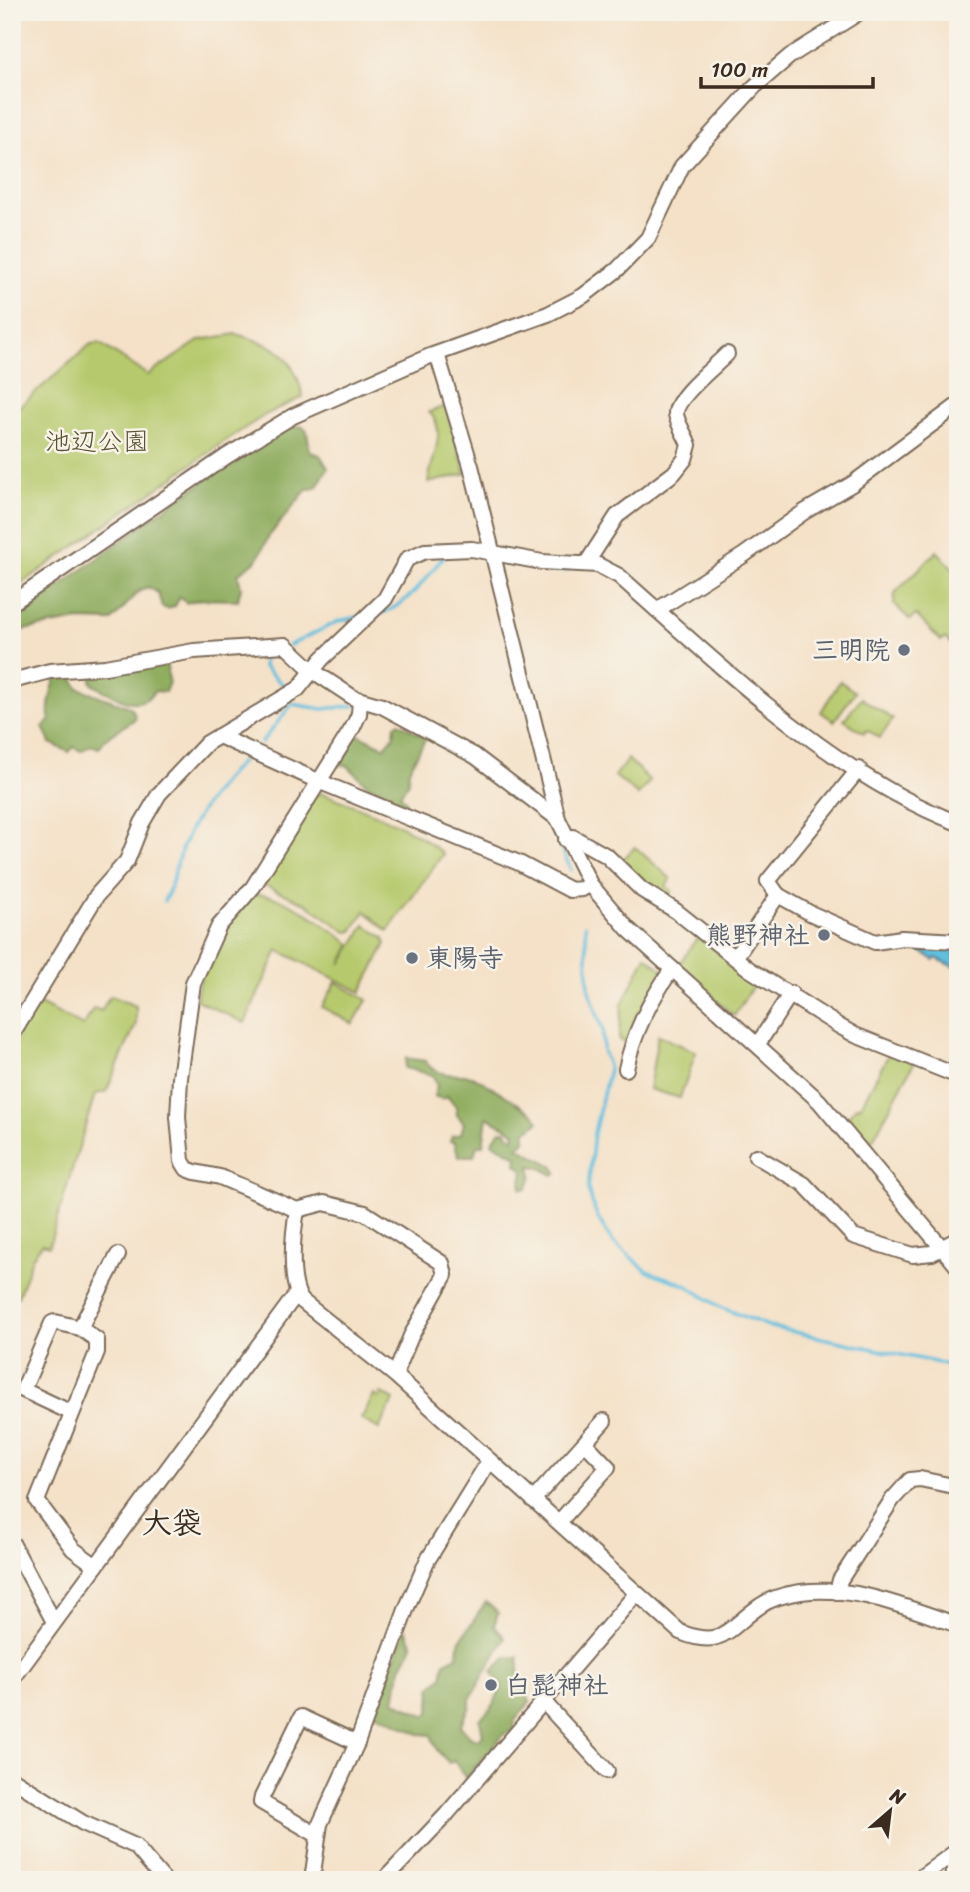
<svg xmlns="http://www.w3.org/2000/svg" width="970" height="1892" viewBox="0 0 970 1892" font-family="Sriracha,'Klee One',sans-serif">
<style>
.green{fill:#b6c96c;stroke:#787a45;stroke-width:2}
.forest{fill:#90ad60;stroke:#666c3f;stroke-width:2}
.water{fill:#60bede;stroke:#4e747e;stroke-width:2}
.lines{fill:none;stroke-linecap:round;stroke-linejoin:round}
.stream{stroke:#60bede;stroke-width:3.5}
.minor-casing{stroke:#7c6a59;stroke-width:18}
.minor{stroke:#fff;stroke-width:14}
.worship-dot{fill:#6b7280;stroke:#f7f3e8;stroke-width:2.5}
.labels{text-anchor:middle;dominant-baseline:central;stroke-width:5;stroke-linejoin:round;paint-order:stroke}
.park-label{font-size:26px;fill:#5a5232;stroke:#f7f3e8}
.worship-label{font-size:26px;font-weight:bold;fill:#5b616d;stroke:#f7f3e8;text-anchor:end}
.quarter-label{font-size:30px;font-weight:bold;fill:#3b2a1e;stroke:#f7f3e8}
</style>
<rect width="100%" height="100%" fill="#f7f3e8"/>
<filter id="ink" filterUnits="userSpaceOnUse"><feTurbulence type="fractalNoise" baseFrequency=".0143" numOctaves="2"/><feDisplacementMap in="SourceGraphic" scale="14" xChannelSelector="R" yChannelSelector="G"/><feConvolveMatrix kernelMatrix="1 2 1 2 8 2 1 2 1" color-interpolation-filters="sRGB"/></filter>
<filter id="wash" filterUnits="userSpaceOnUse"><feTurbulence type="fractalNoise" baseFrequency=".00686" numOctaves="4" result="noise"/><feDisplacementMap in="SourceGraphic" scale="28" xChannelSelector="R" yChannelSelector="G"/><feGaussianBlur stdDeviation="1.57" result="paint"/><feColorMatrix in="noise" values="0 0 0 0 0 0 0 0 0 0 0 0 0 0 0 0 0 1.4 0 .05"/><feComposite in="paint" operator="in"/></filter>
<g filter="url(#wash)">
<rect width="100%" height="100%" fill="#f4e1c7"/>
<g class="green">
<path d="M236,334C277,346 293,353 303,397L265,415L225,441L12,590V413L91,344L99,343L148,375L200,340Z"/>
<path d="M446,406L466,474L428,483C430,461 449,430 429,412Z"/>
<polygon points="937,551 958,574 958,636 951,644 945,638 941,641 916,615 910,620 894,604 895,593"/>
<polygon points="840,681 855,692 834,721 821,712"/>
<polygon points="861,698 893,719 880,738 867,730 864,733 844,720"/>
<polygon points="628,759 650,781 638,795 615,776"/>
<path d="M322,793C364,810 410,824 443,854L388,931L365,911L352,931L347,932L305,903L262,884L314,795Z"/>
<polygon points="635,847 671,879 666,886 672,891 665,903 619,863"/>
<path d="M251,894C289,894 321,923 351,944L341,964L365,925L384,938L386,944L361,992L278,950L245,1023L196,1000C201,960 226,925 251,894Z"/>
<polygon points="698,937 758,978 734,1016 678,966"/>
<polygon points="646,956 664,971 627,1042 619,1040 622,1004"/>
<polygon points="336,982 367,1000 353,1024 322,1007"/>
<polygon points="110,996 136,1006 136,1024 106,1092 95,1094 49,1246 42,1244 32,1258 18,1297 12,1296 12,1043 36,1002 83,1026 94,1008 101,1011"/>
<polygon points="658,1035 696,1052 680,1098 649,1089"/>
<polygon points="890,1052 915,1061 872,1141 844,1121 857,1106 860,1107"/>
<polygon points="381,1393 394,1400 379,1429 361,1419 374,1395 379,1398"/>
</g>
<g class="forest">
<polygon points="301,426 307,431 310,452 320,455 328,468 316,488 307,489 269,536 257,560 238,574 241,587 238,600 201,599 186,603 180,597 175,606 168,609 162,607 158,593 148,587 138,592 112,621 79,620 12,632 12,615 48,595 175,501 285,428"/>
<path d="M166,661L169,682L165,692L155,691C138,715 113,694 93,685L91,681L93,673Z"/>
<path d="M58,675H71L78,688L132,708L136,718L105,739L99,748L91,745L81,751L74,747L69,752L50,743L43,727L50,720C46,709 52,686 58,675Z"/>
<polygon points="399,723 426,738 409,770 408,783 400,795 406,801 404,809 380,799 379,790 367,785 347,765 333,765 355,733 385,747 394,736 395,725"/>
<path d="M406,1058L425,1061C435,1076 453,1075 468,1075C478,1076 522,1107 534,1114L539,1122L525,1132V1141L518,1147L553,1166L557,1172L554,1175L539,1167L530,1166L532,1176L527,1189H521L523,1170L516,1164L517,1156L492,1143L499,1131L505,1130L514,1139L515,1132L487,1117L483,1145H477L474,1156H458L455,1142L450,1141L452,1136L461,1134L464,1123L457,1115L456,1107L447,1096L443,1099L434,1096L437,1087L433,1075L405,1068Z"/>
<polygon points="486,1602 498,1613 494,1626 505,1638 470,1699 470,1707 460,1726 471,1738 478,1740 483,1736 480,1719 490,1710 502,1687 492,1671 507,1657 518,1657 520,1683 530,1702 515,1720 514,1730 504,1734 466,1778 454,1761 449,1763 437,1750 431,1735 419,1734 375,1713 405,1629 413,1645 401,1668 394,1701 426,1716 430,1712 431,1687 442,1677 445,1662 457,1656 460,1641"/>
</g>
<polygon class="water" points="903,942 953,945 958,969 936,958 934,960 919,950 900,945"/>
<g class="lines">
<g class="stream">
<polyline points="504,562 545,571 568,570"/>
<path d="M378,614C407,608 427,576 445,555"/>
<polyline points="290,645 339,621 357,617"/>
<polyline points="270,653 264,657 263,666 283,685"/>
<polyline points="261,743 292,704 322,709 354,706"/>
<polyline points="549,820 571,870"/>
<path d="M164,901C173,886 173,875 178,860C190,821 214,790 242,761"/>
<polyline points="585,925 589,990 603,1030 603,1050 609,1069 594,1133 588,1190 597,1216 612,1241 647,1271 686,1285 720,1307 771,1327 958,1367"/>
</g>
</g>
</g>
<g filter="url(#ink)">
<g class="lines">
<defs>
<g id="minor">
<polyline points="437,354 471,466 558,819 590,884 628,929 819,1101 958,1267"/>
<path d="M586,564L617,516L674,473L685,459L689,445C686,436 677,423 676,414C675,397 716,366 727,354"/>
<polyline points="12,603 227,456 293,416 430,356 548,314 583,296 617,270 648,238 682,166 754,87 790,56 860,12"/>
<path d="M657,610C743,687 849,782 958,823"/>
<polyline points="12,681 50,671 105,667 194,651 285,645 313,671 354,698 382,706 475,756 558,819"/>
<polyline points="360,700 359,714 353,727 253,887 219,926 193,983 180,1078 178,1117 182,1161 187,1169 195,1172 220,1177 297,1210 324,1203 365,1213 442,1263 445,1275 411,1336 395,1375"/>
<polyline points="219,736 318,781 519,863 570,890 582,889 590,884"/>
<polyline points="566,840 573,837 607,856 642,890 676,911 749,969 839,1026 855,1035 958,1076"/>
<polyline points="778,895 810,913 875,942 902,938 958,941"/>
<polyline points="735,958 778,895 768,881 859,769"/>
<polyline points="12,1035 97,895 127,861 142,823 159,794 207,743 298,689 322,659 385,599 407,559 425,551 472,549 542,562 598,565 619,576 657,610 744,555 804,512 852,484 958,405"/>
<polyline points="758,1044 791,993"/>
<path d="M626,1069C634,1031 650,1001 672,969"/>
<polyline points="756,1156 804,1184 853,1236 913,1255 932,1253 958,1239"/>
<path d="M297,1210C293,1233 288,1282 302,1301L395,1375L680,1632C723,1650 729,1627 760,1606C771,1598 787,1594 801,1592C855,1585 907,1608 958,1625"/>
<polyline points="80,1328 118,1255"/>
<polyline points="72,1413 23,1390 52,1323 55,1322 80,1328 97,1340 97,1352 37,1501 73,1549 96,1566"/>
<polyline points="533,1500 604,1421"/>
<polyline points="559,1522 608,1467 585,1443"/>
<polyline points="12,1543 54,1622"/>
<polyline points="837,1592 840,1580 892,1500 910,1480 920,1479 958,1487"/>
<polyline points="12,1680 297,1293"/>
<polyline points="542,1700 607,1771"/>
<polyline points="12,1779 83,1823 135,1846 164,1880"/>
<polyline points="317,1835 261,1802 262,1797 301,1717 357,1743"/>
<polyline points="312,1880 320,1824 357,1743 407,1607 427,1561 489,1461"/>
<polyline points="384,1880 446,1815 636,1594"/>
<polyline points="917,1880 958,1850"/>
<polyline points="951,1880 958,1859"/>
</g>
</defs>
<use href="#minor" class="minor-casing"/>
<use href="#minor" class="minor"/>
</g>
</g>
<g class="worship-dot">
<circle cx="904" cy="650" r="7"/>
<circle cx="824" cy="935" r="7"/>
<circle cx="412" cy="958" r="7"/>
<circle cx="491" cy="1685" r="7"/>
</g>
<g class="labels">
<g class="park-label">
<text x="97" y="441">池辺公園</text>
</g>
<g class="worship-label">
<text x="890" y="650">三明院</text>
<text x="810" y="935">熊野神社</text>
<text x="426" y="958" text-anchor="start">東陽寺</text>
<text x="505" y="1685" text-anchor="start">白髭神社</text>
</g>
<g class="quarter-label">
<text x="172" y="1523">大袋</text>
</g>
</g>
<rect width="970" height="1892" fill="none" stroke="#f7f3e8" stroke-width="42"/>
<g transform="translate(890 1811) rotate(28)" stroke="#f7f3e8" stroke-width="5" paint-order="stroke">
<path d="M0-5L12 26L0 18L-12 26Z" fill="#3b2a1e"/>
<text y="-10" font-size="19" font-weight="bold" text-anchor="middle" fill="#3b2a1e">N</text>
</g>
<path d="M701 77v10h172v-10" fill="none" stroke="#3b2a1e" stroke-width="3.5"/>
<text x="711" y="77" font-size="21" fill="#3b2a1e" stroke="#f7f3e8" stroke-width="5" paint-order="stroke">100 m</text>
</svg>
